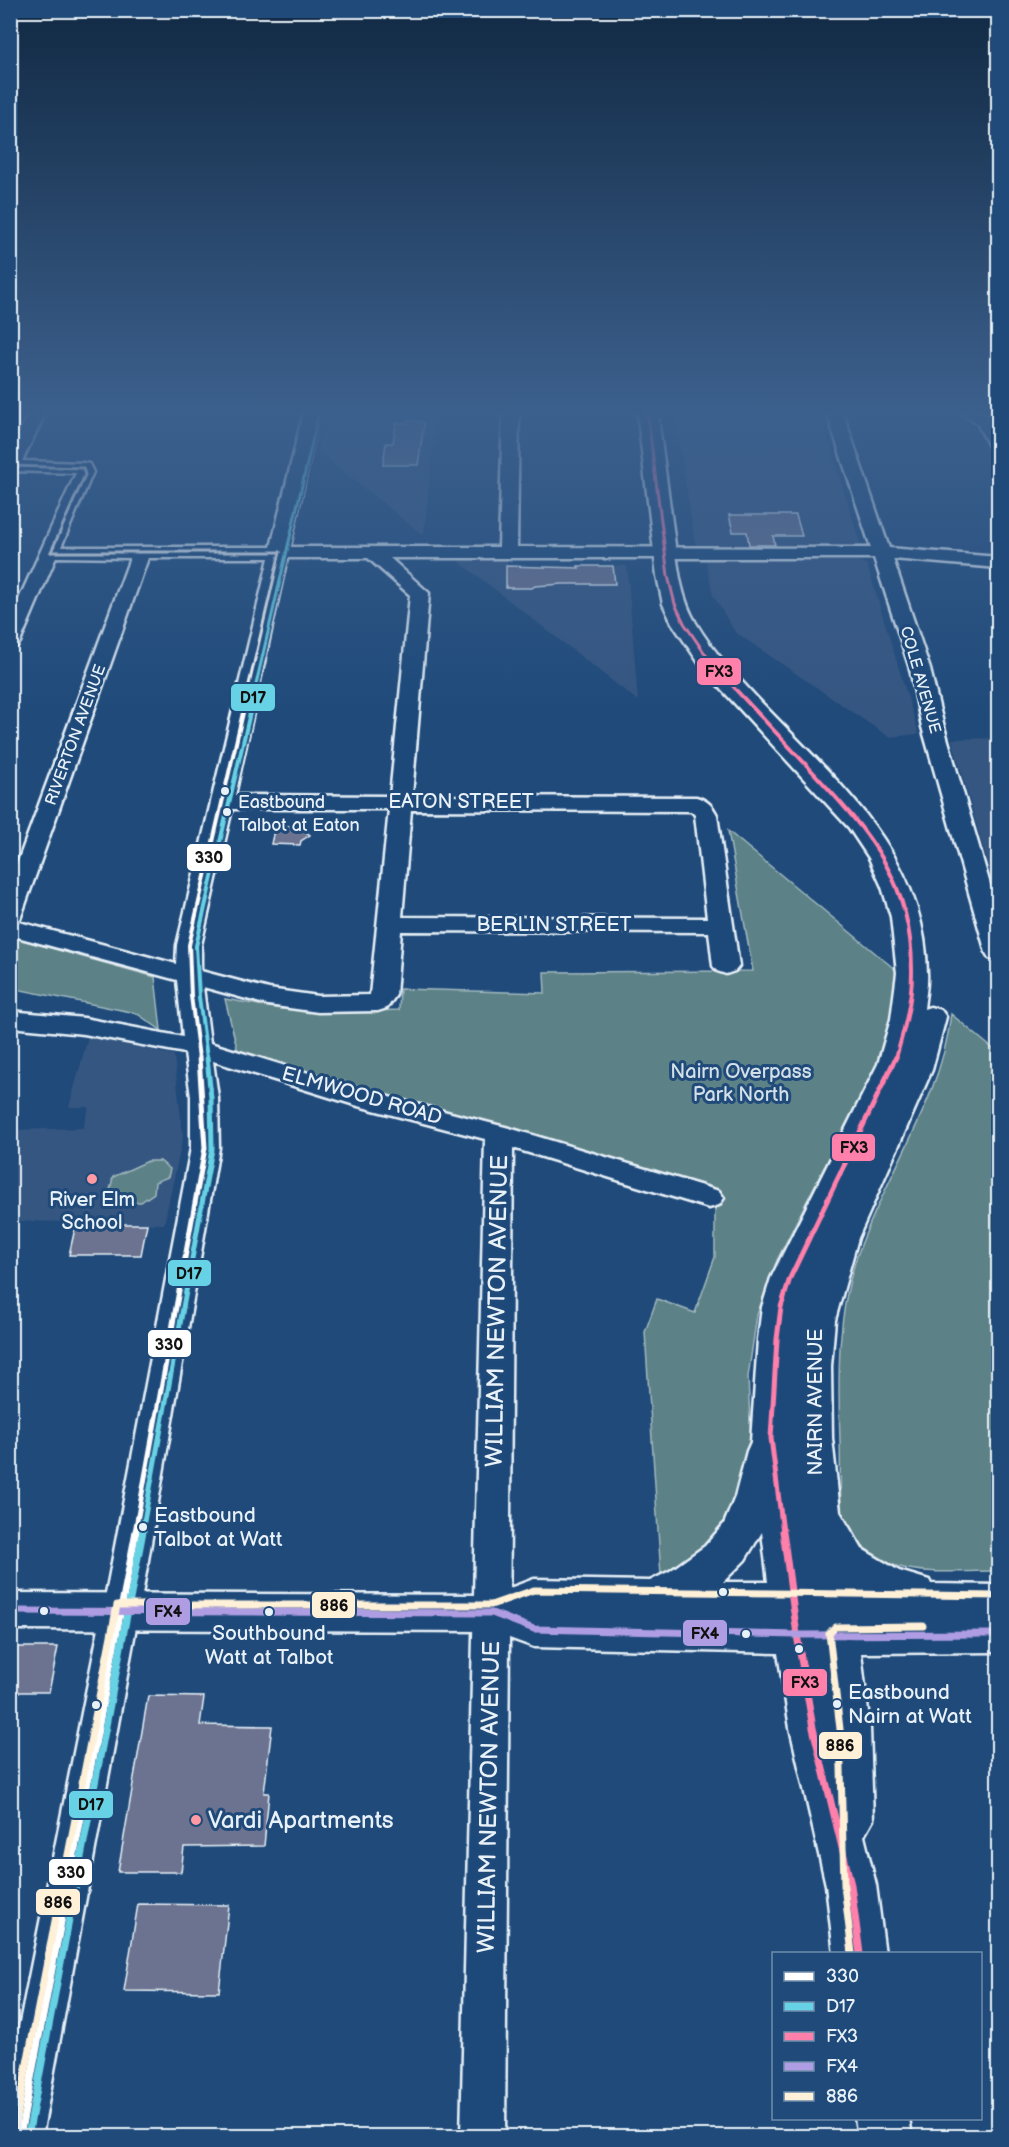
<svg xmlns="http://www.w3.org/2000/svg" width="1009" height="2147" viewBox="0 0 1009 2147" font-family="'Balsamiq Sans',sans-serif">
<style>
.built{fill:#365681}
.green{fill:#5c8186;stroke:#a2b9bf;stroke-width:1.5}
.building{fill:#6c7390;stroke:#e8f1f8;stroke-width:1.5}
.lines{fill:none;stroke-linecap:round;stroke-linejoin:round}
.minor-casing{stroke:#e8f1f8;stroke-width:5}
.major-casing{stroke:#e8f1f8;stroke-width:5}
.minor{fill:#1f4a7a;fill-rule:evenodd}
.major{fill:#1f4a7a;fill-rule:evenodd}
.bus-1-far3-casing{stroke:#1f4a7a;stroke-width:6}
.bus-1-far2-casing{stroke:#1f4a7a;stroke-width:8}
.bus-1-far1-casing{stroke:#1f4a7a;stroke-width:10}
.bus-1-casing{stroke:#1f4a7a;stroke-width:11}
.bus-2-far3-casing{stroke:#1f4a7a;stroke-width:6}
.bus-2-far2-casing{stroke:#1f4a7a;stroke-width:8}
.bus-2-far1-casing{stroke:#1f4a7a;stroke-width:10}
.bus-2-casing{stroke:#1f4a7a;stroke-width:11}
.bus-3-far3-casing{stroke:#1f4a7a;stroke-width:6}
.bus-3-far2-casing{stroke:#1f4a7a;stroke-width:8}
.bus-3-far1-casing{stroke:#1f4a7a;stroke-width:10}
.bus-3-casing{stroke:#1f4a7a;stroke-width:11}
.bus-4-casing{stroke:#1f4a7a;stroke-width:11}
.bus-5-casing{stroke:#1f4a7a;stroke-width:11}
.bus-1-far3{stroke:#fff;stroke-width:3}
.bus-1-far2{stroke:#fff;stroke-width:4}
.bus-1-far1{stroke:#fff;stroke-width:5}
.bus-1{stroke:#fff;stroke-width:7}
.bus-2-far3{stroke:#67d2e5;stroke-width:3}
.bus-2-far2{stroke:#67d2e5;stroke-width:4}
.bus-2-far1{stroke:#67d2e5;stroke-width:5}
.bus-2{stroke:#67d2e5;stroke-width:7}
.bus-3-far3{stroke:#ff80ab;stroke-width:3}
.bus-3-far2{stroke:#ff80ab;stroke-width:4}
.bus-3-far1{stroke:#ff80ab;stroke-width:5}
.bus-3{stroke:#ff80ab;stroke-width:7}
.bus-4{stroke:#ae9de2;stroke-width:7}
.bus-5{stroke:#fff0d8;stroke-width:7}
.bus-dot{fill:#e8f1f8;stroke:#1f4a7a;stroke-width:2}
.poi-dot{fill:#ff9aa2;stroke:#1f4a7a;stroke-width:2}
.labels{text-anchor:middle;dominant-baseline:central;stroke-width:6;stroke-linejoin:round;paint-order:stroke}
.far-street-label{font-size:16px;fill:#e8f1f8;stroke:#1f4a7a}
.bus-label{font-size:18px;fill:#e8f1f8;stroke:#1f4a7a;text-anchor:start}
.street-label{font-size:20px;fill:#e8f1f8;stroke:#1f4a7a}
.park-label{font-size:20px;fill:#d3e0e7;stroke:#1f4a7a}
.poi-label{font-size:20px;fill:#e8f1f8;stroke:#1f4a7a}
.near-bus-label{font-size:21px;fill:#e8f1f8;stroke:#1f4a7a;text-anchor:start}
.near-street-label{font-size:24px;fill:#e8f1f8;stroke:#1f4a7a}
.near-poi-label{font-size:24px;fill:#e8f1f8;stroke:#1f4a7a;text-anchor:start}
.line-badge{stroke:#1f4a7a;stroke-width:2}
.pale-badge-label{font-size:16px;text-anchor:middle;font-weight:bold;fill:#111}
</style>
<rect width="100%" height="100%" fill="#1f4a7a"/>
<filter id="ink" filterUnits="userSpaceOnUse"><feTurbulence type="fractalNoise" baseFrequency=".0167" numOctaves="2"/><feDisplacementMap in="SourceGraphic" scale="12" xChannelSelector="R" yChannelSelector="G"/><feConvolveMatrix kernelMatrix="1 2 1 2 8 2 1 2 1" color-interpolation-filters="sRGB"/></filter>
<g filter="url(#ink)">
<g class="built">
<polygon points="674,410 819,410 862,549 708,549 695,544"/>
<polygon points="324,414 436,414 424,536 317,451"/>
<polygon points="457,560 507,560 507,566 627,566 638,701"/>
<polygon points="706,561 859,561 867,565 919,734 889,737 735,632 713,595"/>
<polygon points="998,738 998,899 952,739"/>
<polygon points="88,1037 174,1055 183,1137 164,1224 19,1221 11,1251 11,1130 83,1128 89,1107 69,1107"/>
</g>
<g class="green">
<polygon points="728,831 897,971 895,1005 884,1049 777,1260 757,1315 748,1377 751,1444 738,1496 709,1545 687,1567 661,1576 645,1332 657,1299 695,1313 715,1257 715,1192 238,1052 225,999 281,1009 348,1012 399,1010 400,989 545,993 544,972 753,971"/>
<polygon points="11,937 155,977 161,1030 136,1013 11,988"/>
<path d="M951,1014L998,1053V1571C949,1570 884,1583 853,1534C849,1528 843,1521 842,1514C839,1491 841,1466 840,1442C838,1374 836,1310 861,1245C890,1168 942,1097 951,1014Z"/>
<polygon points="148,1161 160,1161 170,1169 168,1177 155,1182 154,1193 141,1202 116,1202 109,1195 113,1177"/>
</g>
<g class="building">
<polygon points="407,421 422,421 424,424 418,465 383,465 386,443 393,443 396,423 407,423"/>
<polygon points="729,515 796,515 802,536 773,536 775,545 749,545 747,532 733,532"/>
<polygon points="506,566 579,568 578,566 613,566 615,584 563,584 535,586 532,588 506,588"/>
<polygon points="275,826 298,826 310,835 301,841 300,845 271,844"/>
<polygon points="76,1224 147,1224 141,1255 69,1255"/>
<polygon points="10,1647 58,1647 49,1692 10,1692"/>
<polygon points="148,1696 204,1697 200,1725 272,1726 264,1793 269,1793 264,1846 184,1847 181,1872 118,1872"/>
<polygon points="138,1904 229,1905 219,1992 124,1991"/>
</g>
<g class="lines">
<defs>
<g id="minor">
<path d="M31,410H47L22,461L83,463L89,464L93,472L61,547H271L304,410H320L290,547H499L503,410H519L517,547L871,548L826,410H842L889,548L998,557V568L893,559L930,669L944,727L998,912V960L989,958L986,953L922,727L910,669L874,558H390L429,593L412,796L696,797C707,800 712,805 717,815L739,966L735,971L726,974L717,971L713,966L709,932L401,931L396,995L387,1008L378,1011L318,1012L268,1005L203,987L210,1043L377,1094L509,1128L719,1191L724,1198L719,1205L709,1208L513,1148L505,2136H461L485,1139L358,1106L213,1061L218,1097L219,1148L145,1578L42,2136H10V2072L109,1578L191,1148V1097L185,1053L84,1034L10,1027V1011L84,1018L183,1037L177,980L10,935V883L130,558L56,557L20,642L17,646L10,648V619L76,473L10,471V450ZM148,558H269L177,945L176,964L19,922ZM287,558H368L410,595L390,796L235,795ZM232,809H389L370,995L318,996L269,989L201,971V945ZM411,810L691,811L695,815L707,918L402,917Z"/>
<path d="M957,410C992,410 998,418 998,453L992,452L977,423Z"/>
</g>
<g id="major">
<path d="M637,410H657C662,447 667,485 672,522C677,556 678,593 696,623C713,652 736,675 759,700C835,780 926,853 927,973C928,985 925,997 924,1009L930,1007L941,1010L946,1017L932,1070L858,1238L835,1320L831,1366L832,1438L840,1512L862,1549L899,1571L929,1580L931,1584L998,1585V1652L861,1653L870,1728L873,1820L864,1836L876,1885L885,1954H834L826,1885L790,1728L778,1653L534,1647L490,1631L10,1629V1593L491,1595L534,1579L650,1581L670,1571L705,1546L724,1524L735,1497L747,1451L751,1442L758,1339L762,1307L771,1278L878,1064L891,1019L897,973L891,917L882,887L869,858L849,828L703,669L672,623L663,604L657,576ZM762,1532L768,1582H723L745,1560Z"/>
<polygon points="855,2118 909,2118 912,2136 858,2136"/>
</g>
</defs>
<use href="#minor" class="minor-casing"/>
<use href="#major" class="major-casing"/>
<use href="#minor" class="minor"/>
<use href="#major" class="major"/>
<defs>
<g id="bus-1-far3">
<polyline points="10,466 83,468"/>
<polyline points="51,552 280,552"/>
<polyline points="51,552 85,475 83,468"/>
<polyline points="247,693 280,552"/>
</g>
<polyline id="bus-1-far2" points="199,1058 191,996 189,945 248,691"/>
<polyline id="bus-1-far1" points="135,1532 205,1148 199,1057"/>
<polyline id="bus-1" points="20,2136 136,1531"/>
<polyline id="bus-2-far3" points="254,693 319,412"/>
<polyline id="bus-2-far2" points="207,1058 199,997 196,946 255,691"/>
<polyline id="bus-2-far1" points="142,1532 212,1149 211,1098 207,1057"/>
<polyline id="bus-2" points="28,2136 143,1531"/>
<polyline id="bus-3-far3" points="647,410 668,576 675,604 684,623 712,664 739,693"/>
<path id="bus-3-far2" d="M737,691C762,718 787,744 812,771C870,834 913,882 912,973C912,1002 904,1030 896,1058"/>
<polyline id="bus-3-far1" points="783,1532 771,1438 777,1339 781,1307 790,1278 896,1057"/>
<polyline id="bus-3" points="783,1531 797,1635 813,1728 851,1885 860,1954"/>
<polyline id="bus-4" points="10,1611 492,1613 534,1629 797,1635 998,1634"/>
<g id="bus-5">
<polyline points="852,1954 844,1885 840,1729 829,1633 835,1627 923,1626"/>
<polyline points="13,2135 117,1605 491,1605 534,1590 998,1596"/>
</g>
</defs>
<use href="#bus-1-far3" class="bus-1-far3-casing"/>
<use href="#bus-1-far2" class="bus-1-far2-casing"/>
<use href="#bus-1-far1" class="bus-1-far1-casing"/>
<use href="#bus-1" class="bus-1-casing"/>
<use href="#bus-2-far3" class="bus-2-far3-casing"/>
<use href="#bus-2-far2" class="bus-2-far2-casing"/>
<use href="#bus-2-far1" class="bus-2-far1-casing"/>
<use href="#bus-2" class="bus-2-casing"/>
<use href="#bus-3-far3" class="bus-3-far3-casing"/>
<use href="#bus-3-far2" class="bus-3-far2-casing"/>
<use href="#bus-3-far1" class="bus-3-far1-casing"/>
<use href="#bus-3" class="bus-3-casing"/>
<use href="#bus-4" class="bus-4-casing"/>
<use href="#bus-5" class="bus-5-casing"/>
<use href="#bus-1-far3" class="bus-1-far3"/>
<use href="#bus-1-far2" class="bus-1-far2"/>
<use href="#bus-1-far1" class="bus-1-far1"/>
<use href="#bus-1" class="bus-1"/>
<use href="#bus-2-far3" class="bus-2-far3"/>
<use href="#bus-2-far2" class="bus-2-far2"/>
<use href="#bus-2-far1" class="bus-2-far1"/>
<use href="#bus-2" class="bus-2"/>
<use href="#bus-3-far3" class="bus-3-far3"/>
<use href="#bus-3-far2" class="bus-3-far2"/>
<use href="#bus-3-far1" class="bus-3-far1"/>
<use href="#bus-3" class="bus-3"/>
<use href="#bus-4" class="bus-4"/>
<use href="#bus-5" class="bus-5"/>
</g>
</g>
<linearGradient id="sky" x2="0" y2="1"><stop stop-color="#112943"/><stop offset="0.58" stop-color="#3c608d"/><stop offset="1" stop-color="#3c608d" stop-opacity="0"/></linearGradient>
<rect width="1009" height="711" fill="url(#sky)"/>
<g class="bus-dot">
<circle cx="225" cy="791" r="5"/>
<circle cx="227" cy="812" r="5"/>
<circle cx="143" cy="1527" r="5"/>
<circle cx="723" cy="1592" r="5"/>
<circle cx="44" cy="1611" r="5"/>
<circle cx="269" cy="1612" r="5"/>
<circle cx="746" cy="1634" r="5"/>
<circle cx="799" cy="1649" r="5"/>
<circle cx="837" cy="1704" r="5"/>
<circle cx="96" cy="1705" r="5"/>
</g>
<g class="poi-dot">
<circle cx="92" cy="1179" r="6"/>
<circle cx="196" cy="1820" r="6"/>
</g>
<g class="labels">
<g class="far-street-label">
<text transform="translate(920 680) rotate(74)">COLE AVENUE</text>
<text transform="translate(76 735) rotate(-70)">RIVERTON AVENUE</text>
</g>
<g class="bus-label">
<text x="238" y="802">Eastbound<tspan x="238" dy="23">Talbot at Eaton</tspan></text>
</g>
<g class="street-label">
<text x="461" y="802">EATON STREET</text>
<text x="554" y="925">BERLIN STREET</text>
<text transform="translate(362 1096) rotate(16)">ELMWOOD ROAD</text>
<text transform="translate(816 1402) rotate(-90)">NAIRN AVENUE</text>
</g>
<g class="park-label">
<text x="741" y="1072">Nairn Overpass<tspan x="741" dy="23">Park North</tspan></text>
</g>
<g class="poi-label">
<text x="92" y="1200">River Elm<tspan x="92" dy="23">School</tspan></text>
</g>
<g class="near-bus-label">
<text x="154" y="1515">Eastbound<tspan x="154" dy="24">Talbot at Watt</tspan></text>
<text x="269" y="1633" text-anchor="middle">Southbound<tspan x="269" dy="24">Watt at Talbot</tspan></text>
<text x="848" y="1692">Eastbound<tspan x="848" dy="24">Nairn at Watt</tspan></text>
</g>
<g class="near-street-label">
<text transform="translate(497 1311) rotate(-89)">WILLIAM NEWTON AVENUE</text>
<text transform="translate(489 1797) rotate(-89)">WILLIAM NEWTON AVENUE</text>
</g>
<g class="near-poi-label">
<text x="208" y="1820">Vardi Apartments</text>
</g>
</g>
<g class="line-badge">
<rect x="696" y="657" width="46" height="29" rx="6" fill="#ff80ab"/>
<rect x="230" y="683" width="46" height="29" rx="6" fill="#67d2e5"/>
<rect x="186" y="843" width="46" height="29" rx="6" fill="#fff"/>
<rect x="831" y="1133" width="45" height="29" rx="6" fill="#ff80ab"/>
<rect x="167" y="1259" width="45" height="28" rx="6" fill="#67d2e5"/>
<rect x="147" y="1329" width="45" height="29" rx="6" fill="#fff"/>
<rect x="311" y="1591" width="45" height="28" rx="6" fill="#fff0d8"/>
<rect x="145" y="1597" width="46" height="29" rx="6" fill="#ae9de2"/>
<rect x="682" y="1619" width="46" height="28" rx="6" fill="#ae9de2"/>
<rect x="782" y="1668" width="46" height="29" rx="6" fill="#ff80ab"/>
<rect x="818" y="1731" width="45" height="29" rx="6" fill="#fff0d8"/>
<rect x="68" y="1790" width="46" height="29" rx="6" fill="#67d2e5"/>
<rect x="48" y="1858" width="45" height="28" rx="6" fill="#fff"/>
<rect x="35" y="1888" width="46" height="28" rx="6" fill="#fff0d8"/>
</g>
<g class="pale-badge-label">
<text x="719" y="677">FX3</text>
<text x="253" y="703">D17</text>
<text x="209" y="863">330</text>
<text x="854" y="1153">FX3</text>
<text x="189" y="1279">D17</text>
<text x="169" y="1350">330</text>
<text x="334" y="1611">886</text>
<text x="168" y="1617">FX4</text>
<text x="705" y="1639">FX4</text>
<text x="805" y="1688">FX3</text>
<text x="840" y="1751">886</text>
<text x="91" y="1810">D17</text>
<text x="71" y="1878">330</text>
<text x="58" y="1908">886</text>
</g>
<rect width="1009" height="2147" fill="none" stroke="#1f4a7a" stroke-width="36"/>
<rect x="18" y="18" width="973" height="2111" fill="none" stroke="#e8f1f8" stroke-width="2" filter="url(#ink)"/>
<rect x="772" y="1952" width="210" height="168" fill="#1f4a7a" stroke="#6f8dac" stroke-width="1.5"/>
<rect x="784" y="1972" width="30" height="9" fill="#ffffff" stroke="#6f8dac" stroke-width="1.5"/>
<text x="826" y="1982" font-size="18" fill="#e8f1f8">330</text>
<rect x="784" y="2002" width="30" height="9" fill="#67d2e5" stroke="#6f8dac" stroke-width="1.5"/>
<text x="826" y="2012" font-size="18" fill="#e8f1f8">D17</text>
<rect x="784" y="2032" width="30" height="9" fill="#ff80ab" stroke="#6f8dac" stroke-width="1.5"/>
<text x="826" y="2042" font-size="18" fill="#e8f1f8">FX3</text>
<rect x="784" y="2062" width="30" height="9" fill="#ae9de2" stroke="#6f8dac" stroke-width="1.5"/>
<text x="826" y="2072" font-size="18" fill="#e8f1f8">FX4</text>
<rect x="784" y="2092" width="30" height="9" fill="#fff0d8" stroke="#6f8dac" stroke-width="1.5"/>
<text x="826" y="2102" font-size="18" fill="#e8f1f8">886</text>
</svg>
